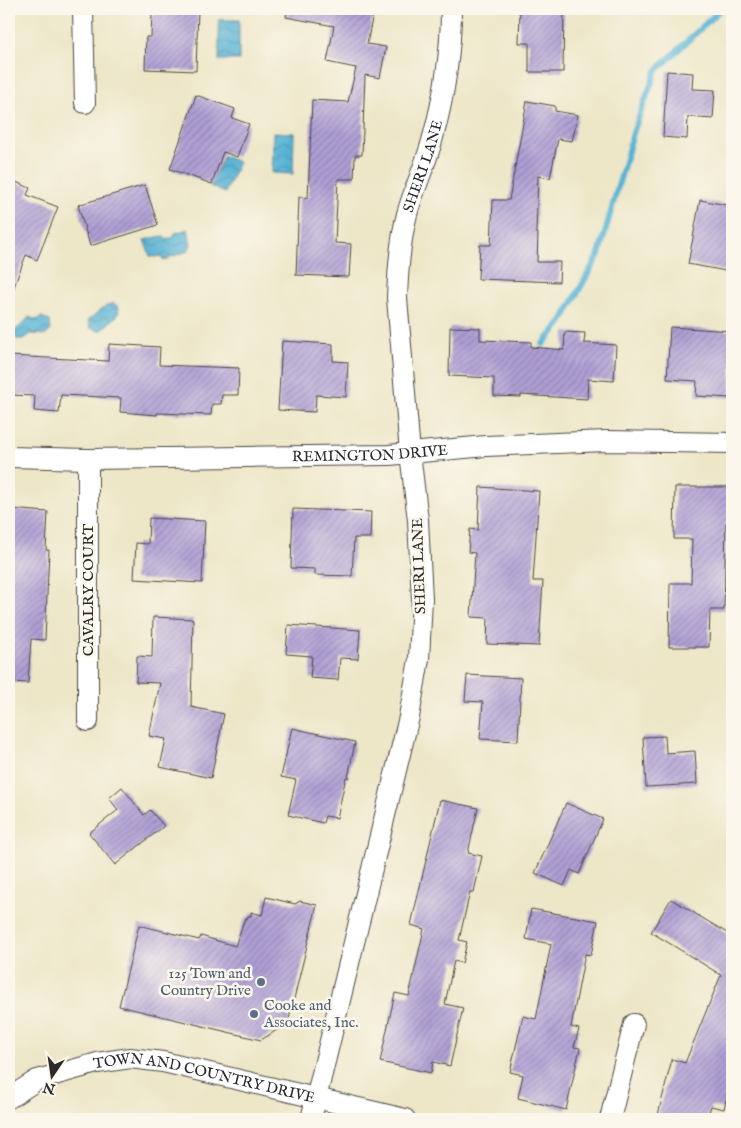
<svg xmlns="http://www.w3.org/2000/svg" width="741" height="1128" viewBox="0 0 741 1128" font-family="'IM FELL English',serif">
<style>
.water{fill:url(#water-waves);stroke:#416f80}
.lines{fill:none;stroke-linecap:round;stroke-linejoin:round}
.stream{stroke:#57b3d5;stroke-width:6}
.building{fill:url(#building-hatch)}
.street-casing{stroke:#484742;stroke-width:22}
.street{stroke:#fff;stroke-width:20}
.service-dot{fill:#5c6f8a;stroke:#fbf7ec;stroke-width:2}
.labels{text-anchor:middle;dominant-baseline:central;stroke-width:5;stroke-linejoin:round;paint-order:stroke}
.street-label{font-size:15px;fill:#2b2b2b;stroke:#fbf7ec}
.service-label{font-size:15px;fill:#4e5e75;stroke:#fbf7ec;text-anchor:end}
</style>
<defs>
<pattern id="water-waves" width="16" height="10" patternUnits="userSpaceOnUse" patternTransform="scale(1.25)"><rect width="16" height="10" fill="#57b3d5"/><path d="M0 5q4-4 8 0t8 0" fill="none" stroke="#4892ad"/></pattern>
<pattern id="building-hatch" width="6" height="6" patternUnits="userSpaceOnUse" patternTransform="scale(1.25)"><rect width="6" height="6" fill="#af9fd5"/><path d="M-1 1l2-2M0 6l6-6M5 7l2-2" fill="none" stroke="#8f82ad"/></pattern>
</defs>
<rect width="100%" height="100%" fill="#fbf7ec"/>
<filter id="ink" filterUnits="userSpaceOnUse"><feTurbulence type="fractalNoise" baseFrequency=".02" numOctaves="2"/><feDisplacementMap in="SourceGraphic" scale="10" xChannelSelector="R" yChannelSelector="G"/><feConvolveMatrix kernelMatrix="1 2 1 2 8 2 1 2 1" color-interpolation-filters="sRGB"/></filter>
<filter id="wash" filterUnits="userSpaceOnUse"><feTurbulence type="fractalNoise" baseFrequency=".0096" numOctaves="4" result="noise"/><feDisplacementMap in="SourceGraphic" scale="20" xChannelSelector="R" yChannelSelector="G"/><feGaussianBlur stdDeviation="1.12" result="paint"/><feColorMatrix in="noise" values="0 0 0 0 0 0 0 0 0 0 0 0 0 0 0 0 0 1.4 0 .05"/><feComposite in="paint" operator="in"/></filter>
<g filter="url(#wash)">
<rect width="100%" height="100%" fill="#ede6c7"/>
<g class="water">
<rect x="219" y="20" width="20" height="40"/>
<polygon points="273,132 294,133 293,174 272,173"/>
<polygon points="224,156 239,162 225,193 210,186"/>
<polygon points="188,229 191,244 188,251 168,258 169,259 164,261 161,256 154,257 150,256 144,240 162,236 167,239 174,237 175,233"/>
<path d="M113,303L119,307L118,315L100,331L90,328L88,320C98,313 101,307 113,303Z"/>
<polygon points="29,317 37,320 42,317 50,321 51,330 46,335 31,334 24,339 16,339 15,330 22,325"/>
</g>
<g class="lines">
<polyline class="stream" points="543,344 561,323 599,254 633,133 656,71 721,9"/>
</g>
<g id="blocks">
<g class="building">
<polygon points="157,9 198,9 196,71 145,69 146,37 151,37 152,14 157,14"/>
<polygon points="287,9 374,9 367,44 386,47 380,78 365,75 362,155 355,155 354,179 338,179 335,243 351,244 349,277 296,275 299,197 308,198 312,100 348,102 356,68 327,62 334,26 286,17"/>
<polygon points="520,9 564,9 563,72 529,72 529,43 519,43"/>
<polygon points="667,71 693,73 692,89 715,90 713,119 688,117 687,139 663,137"/>
<polygon points="196,95 235,109 232,118 249,124 237,157 223,152 212,184 170,169"/>
<polygon points="527,101 555,106 555,111 578,115 572,141 558,139 550,178 538,176 536,233 538,233 537,262 560,262 559,282 478,279 480,245 491,245 493,200 509,200"/>
<polygon points="9,179 30,188 27,195 58,207 37,260 26,255 10,297"/>
<polygon points="145,185 158,225 90,246 78,205"/>
<polygon points="700,200 732,206 732,240 726,271 688,264"/>
<polygon points="450,327 480,328 480,340 531,342 531,347 564,350 565,332 585,333 584,343 616,345 614,381 588,379 587,399 521,395 521,397 494,396 494,378 449,376"/>
<polygon points="670,327 732,331 731,398 696,396 697,381 667,379"/>
<polygon points="282,341 333,344 333,361 348,362 346,397 316,395 315,412 278,410"/>
<polygon points="109,344 160,347 159,365 239,368 238,395 222,395 221,404 212,404 211,415 157,413 157,415 120,412 121,398 61,395 59,413 34,411 35,396 9,395 9,356 108,361"/>
<polygon points="480,487 539,491 533,581 543,581 539,646 487,644 488,618 471,617 475,553 468,552 470,529 478,530"/>
<polygon points="675,487 732,487 732,523 726,523 724,610 710,610 709,647 669,647 670,583 691,583 692,539 674,539"/>
<polygon points="9,509 48,512 46,550 49,550 45,640 31,639 28,683 9,682"/>
<polygon points="293,509 371,512 370,538 354,538 352,576 315,575 315,569 291,568"/>
<polygon points="149,518 205,521 202,583 134,579 136,543 148,544"/>
<polygon points="153,617 193,619 191,707 224,714 211,778 160,767 166,739 149,736 160,683 136,682 137,656 152,657"/>
<polygon points="288,625 360,630 358,659 340,658 338,680 310,678 312,656 286,654"/>
<polygon points="467,675 521,678 518,741 480,739 483,702 465,701"/>
<polygon points="292,728 355,742 348,778 346,777 337,818 325,816 323,823 288,815 296,780 281,777"/>
<polygon points="665,736 666,753 695,751 697,784 646,787 643,737"/>
<polygon points="122,787 144,815 150,810 164,826 115,865 89,833 118,810 109,798"/>
<polygon points="440,800 478,808 468,853 482,856 474,892 470,892 459,940 467,942 462,963 454,961 445,1004 463,1008 450,1066 433,1062 431,1073 380,1062 395,993 409,996 424,929 411,925"/>
<polygon points="566,803 603,819 579,874 571,870 564,886 535,873"/>
<polygon points="266,897 295,904 300,901 317,905 288,1023 261,1040 119,1006 139,925 199,940 201,936 235,946 245,918 247,919 248,916 251,916 251,912 262,915"/>
<polygon points="671,899 732,936 732,1074 724,1109 711,1106 707,1119 657,1119 672,1059 685,1063 721,975 651,932"/>
<polygon points="531,909 598,921 591,955 585,954 571,1027 579,1029 574,1047 580,1048 566,1110 518,1098 523,1075 510,1072 523,1016 536,1019 551,944 526,939"/>
</g>
</g>
</g>
<g filter="url(#ink)">
<use href="#blocks" fill-opacity="0" stroke="#484742" stroke-width="1"/>
<g class="lines">
<defs>
<g id="street">
<polyline points="83,9 85,103"/>
<path id="s1" d="M9,457L88,459L389,455L486,446L606,441L732,443"/>
<polyline points="88,721 88,459"/>
<path id="s2" d="M9,1098L37,1080L97,1063L130,1058L163,1062L405,1119"/>
<path id="s3" d="M311,1119L409,717L419,659L422,599L418,520L410,453L397,298C398,270 400,241 407,214C414,189 425,166 432,141C444,98 451,54 451,9"/>
<polyline points="610,1119 634,1024"/>
</g>
</defs>
<use href="#street" class="street-casing"/>
<use href="#street" class="street"/>
</g>
</g>
<g class="service-dot">
<circle cx="261" cy="982" r="5"/>
<circle cx="254" cy="1014" r="5"/>
</g>
<g class="labels">
<g class="street-label">
<text stroke="none"><textPath href="#s3" startOffset="970">SHERI LANE</textPath></text>
<text stroke="none"><textPath href="#s1" startOffset="361">REMINGTON DRIVE</textPath></text>
<text transform="translate(419 566) rotate(-92)">SHERI LANE</text>
<text transform="translate(88 590) rotate(-90)">CAVALRY COURT</text>
<text stroke="none"><textPath href="#s2" startOffset="205">TOWN AND COUNTRY DRIVE</textPath></text>
</g>
<g class="service-label">
<text x="251" y="973">125 Town and<tspan x="251" dy="17">Country Drive</tspan></text>
<text x="264" y="1005" text-anchor="start">Cooke and<tspan x="264" dy="17">Associates, Inc.</tspan></text>
</g>
</g>
<rect width="741" height="1128" fill="none" stroke="#fbf7ec" stroke-width="30"/>
<g transform="translate(52 1076) rotate(193)" stroke="#fbf7ec" stroke-width="4" paint-order="stroke">
<path d="M0-4L9 19L0 12L-9 19Z" fill="#2b2b2b"/>
<text y="-8" font-size="14" font-weight="bold" text-anchor="middle" fill="#2b2b2b">N</text>
</g>
</svg>
